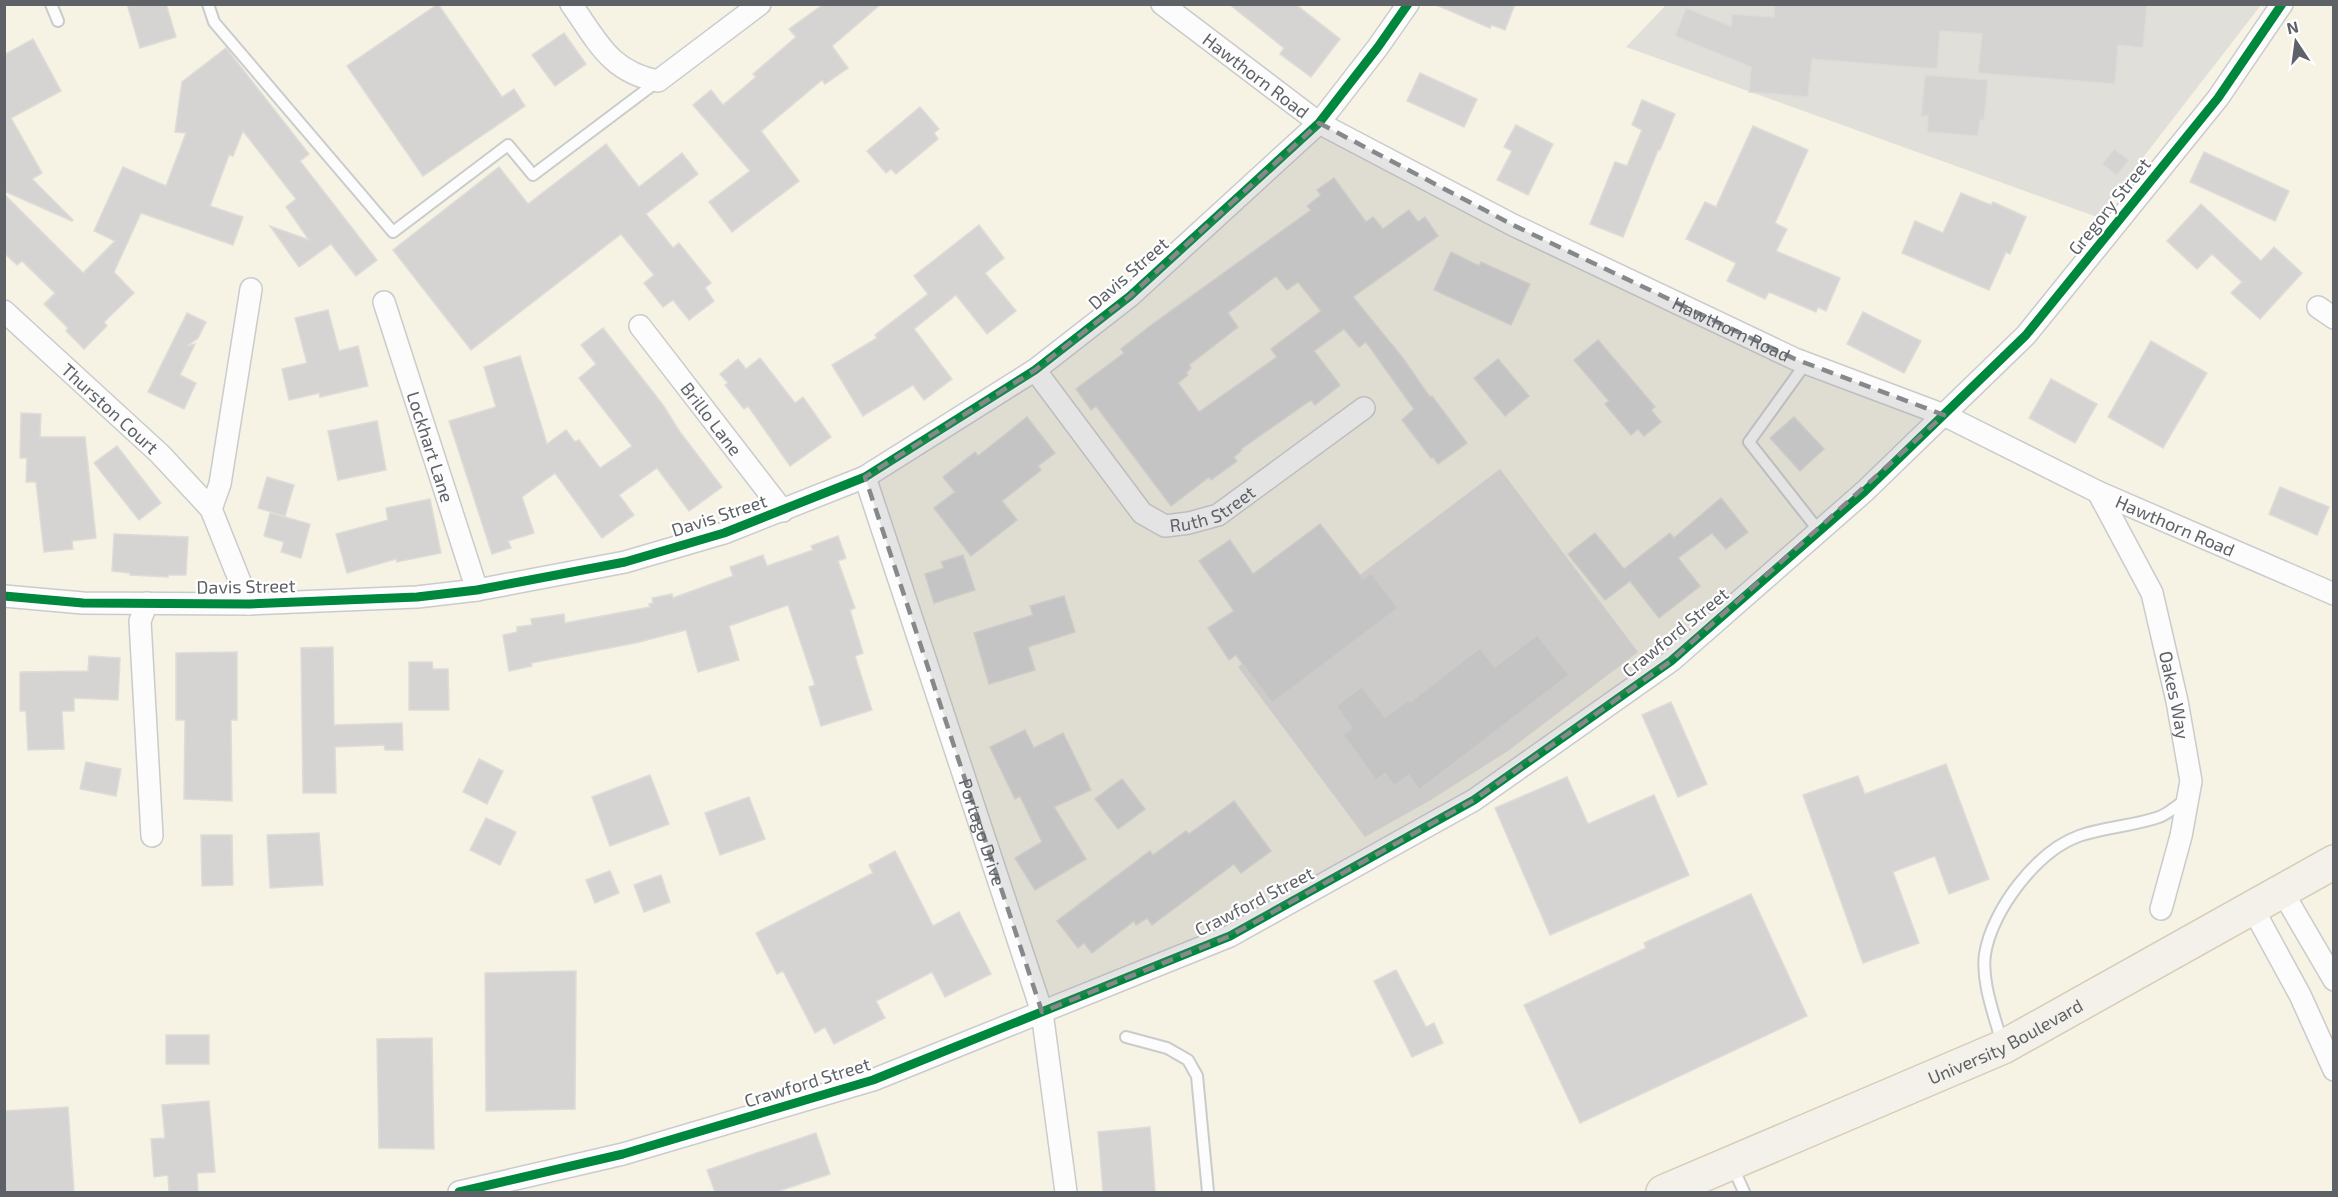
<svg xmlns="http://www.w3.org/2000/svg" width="2338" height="1197" viewBox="0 0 2338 1197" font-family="'Exo 2',sans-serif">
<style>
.commercial{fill:#f6f2e4}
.industrial{fill:#dedcd9}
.education{fill:#e1dfd9}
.building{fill:#d5d4d2;stroke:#dedcd8;stroke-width:1.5;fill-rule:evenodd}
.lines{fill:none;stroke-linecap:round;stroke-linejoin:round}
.lane-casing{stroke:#cacbcb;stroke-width:14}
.street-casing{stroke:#cacbcb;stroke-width:24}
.primary-casing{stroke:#d5cdb8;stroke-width:36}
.lane{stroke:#fcfcfc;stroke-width:10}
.street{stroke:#fcfcfc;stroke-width:21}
.primary{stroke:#f3f1e9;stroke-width:33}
.cycleway-casing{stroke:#fff;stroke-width:13}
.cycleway{stroke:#00873e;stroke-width:9}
.marked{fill:#86898b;fill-opacity:0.2;stroke:#86898b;stroke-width:4.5;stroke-dasharray:12 8;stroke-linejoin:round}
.labels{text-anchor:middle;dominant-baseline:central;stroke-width:4.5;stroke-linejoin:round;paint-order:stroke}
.street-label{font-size:18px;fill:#5e6267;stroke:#fff}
</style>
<rect width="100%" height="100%" fill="#eeede9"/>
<rect class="commercial" x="5" y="5" width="2328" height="1187"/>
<polygon class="industrial" points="1500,469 1638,652 1508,751 1429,801 1365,837 1238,667"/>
<polygon class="education" points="1666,5 2261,5 2097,217 1626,47"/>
<g class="building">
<polygon points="127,4 166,4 176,37 140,48"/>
<polygon points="438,4 502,97 514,89 525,106 423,176 347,66"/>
<polygon points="824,4 881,4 832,46 848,68 825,84 822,80 761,131 799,181 732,232 709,202 750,171 693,105 711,90 723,105 756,77 753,74 796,37 789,29"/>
<polygon points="1229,4 1295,4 1340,39 1311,77 1280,54 1284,48"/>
<polygon points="1434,4 1515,4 1505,30 1492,25 1490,28"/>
<polygon points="1775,4 2147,4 2143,48 2118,45 2115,84 1978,73 1982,34 1940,31 1937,69 1812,59 1808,97 1749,92 1751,67 1675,36 1686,8 1731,26 1732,14 1774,17"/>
<polygon points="564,33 586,64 555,86 532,55"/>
<polygon points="33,39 61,91 11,118 42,173 32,179 73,220 72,221 4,191 4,55"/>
<polygon points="226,48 309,154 300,161 377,260 356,276 331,244 299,267 270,226 309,240 286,207 296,199 243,131 233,156 229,155 210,206 243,217 233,245 141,213 114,272 134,293 104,322 107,326 84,349 66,331 68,328 44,304 55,293 22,261 17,265 4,253 4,194 83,273 115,241 94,231 123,167 166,186 186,133 175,132 182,82"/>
<polygon points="1420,73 1477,99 1464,127 1407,101"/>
<polygon points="1925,75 1988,80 1984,121 1980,120 1978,136 1927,132 1928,116 1921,116"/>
<polygon points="1642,100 1675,114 1660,150 1658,150 1623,237 1590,224 1615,162 1627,166 1642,130 1632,125"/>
<polygon points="920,107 939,129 934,133 938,139 896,174 891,169 886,173 867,151"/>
<polygon points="1516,125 1553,144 1528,195 1497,180 1512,151 1504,147"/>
<polygon points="1753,126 1808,150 1775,223 1787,229 1776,251 1840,278 1826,311 1818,307 1816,312 1769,292 1765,299 1727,281 1736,263 1686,239 1705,202 1716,207"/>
<polygon points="606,144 639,187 682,153 698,174 646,214 673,248 679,243 711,283 705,288 714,301 689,320 673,300 663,307 644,283 654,275 621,234 471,350 393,250 499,167 528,204"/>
<polygon points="2114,149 2129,160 2117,175 2102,164"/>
<polygon points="2204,152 2289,191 2275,221 2190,182"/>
<path d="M1334,178L1366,222L1373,217L1383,229L1409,210L1418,222L1425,217L1438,236L1353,297L1402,357L1430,397L1432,396L1467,443L1438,464L1433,457L1431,458L1402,420L1414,409L1366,342L1359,347L1344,329L1314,351L1340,385L1315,405L1311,400L1241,449L1242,450L1234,457L1237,461L1211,480L1209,477L1171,506L1096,406L1091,410L1076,389L1124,353L1121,349L1150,326L1311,210L1307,206L1321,195L1317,190ZM1276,276L1287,290L1298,282L1321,311L1271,349L1277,357L1199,412L1178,383L1188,375L1186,373L1191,368L1189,365L1238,327L1228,313Z"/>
<polygon points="1961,193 1991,205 1993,202 2026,217 2010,254 2006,252 1989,290 1902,253 1915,221 1943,233"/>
<polygon points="2201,204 2261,261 2274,247 2302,273 2260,319 2231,293 2242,282 2212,254 2197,269 2167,241"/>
<polygon points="979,225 1004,258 985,273 1016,311 987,334 956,295 914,329 952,379 924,400 913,385 863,416 832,365 877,338 875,335 928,294 914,276"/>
<polygon points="1451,252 1479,266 1481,262 1530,284 1511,325 1434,290"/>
<polygon points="328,310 339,351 358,346 368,386 320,397 319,393 289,400 282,369 307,363 295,318"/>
<polygon points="1863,312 1921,341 1904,373 1847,344"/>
<polygon points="187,313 206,322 198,338 187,346 195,344 180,375 196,383 184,409 148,392"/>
<polygon points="603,328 663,405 680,432 722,487 689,511 657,468 619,495 634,515 602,538 555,473 522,497 534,533 508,541 511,548 492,554 449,421 496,407 484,367 520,356 547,444 566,430 575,442 579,440 600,468 632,446 579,378 596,364 581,345"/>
<polygon points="1598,340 1655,407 1651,410 1661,422 1644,436 1638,429 1631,435 1605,404 1609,401 1574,360"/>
<polygon points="2151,341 2207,373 2163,448 2108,417"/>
<polygon points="760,358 795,403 803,397 831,437 790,466 748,406 744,409 725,385 728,383 720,374 738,359 746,369"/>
<polygon points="1498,359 1529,396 1505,416 1474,378"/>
<polygon points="2051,379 2097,404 2075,443 2029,418"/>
<polygon points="21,413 41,414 40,437 85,437 96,538 72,541 73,549 44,552 36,482 26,482 27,458 20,458"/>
<polygon points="1027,417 1055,453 1038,466 1041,470 1002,501 1017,520 971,556 934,508 955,492 943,477 975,452 978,456"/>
<polygon points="1794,417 1824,449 1800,471 1770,438"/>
<polygon points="377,421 386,470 338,480 328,431"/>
<polygon points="117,446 161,503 139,520 94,463"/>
<polygon points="267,477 294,485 285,516 258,508"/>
<polygon points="2280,487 2329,507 2317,535 2269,514"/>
<polygon points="1721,498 1748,532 1726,549 1712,533 1678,558 1700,586 1659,618 1630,581 1605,600 1568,554 1595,533 1624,569 1670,533 1674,538"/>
<polygon points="430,499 441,553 397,562 396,559 347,573 336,534 388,520 386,508"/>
<polygon points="270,513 310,524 301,558 281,552 284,542 264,536"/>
<polygon points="1320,524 1363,579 1371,573 1398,608 1272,703 1236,655 1229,660 1208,628 1234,611 1199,561 1230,540 1253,574"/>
<polygon points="114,534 188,537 186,575 168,575 168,577 130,575 130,573 112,571"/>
<polygon points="838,536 846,558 838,561 855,608 850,610 863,653 855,656 872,710 821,726 809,687 815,685 788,605 729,626 739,660 698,672 686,630 635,643 531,663 532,666 509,671 503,635 517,632 517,627 532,625 531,619 564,614 565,623 650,607 649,604 653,603 652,598 672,594 673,598 733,576 730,567 763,555 767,566 813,550 811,546"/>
<polygon points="963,555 975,590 934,603 925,574 944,568 941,562"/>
<polygon points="1064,596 1075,632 1028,647 1035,670 989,684 974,633 1033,615 1030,606"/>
<polygon points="1537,635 1569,675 1419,790 1409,775 1394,786 1385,773 1376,780 1343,735 1352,728 1336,706 1362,687 1385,717 1409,700 1410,702 1480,648 1495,667"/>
<polygon points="333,647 334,725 402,723 403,750 385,750 384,745 335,747 336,793 303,793 301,648"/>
<polygon points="237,652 237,720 231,720 232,801 184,799 185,720 176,720 176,653"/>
<polygon points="89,656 120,658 118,700 74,698 74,711 62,711 64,749 28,750 26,711 20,711 20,672 88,671"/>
<polygon points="409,662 432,662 433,669 448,669 449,710 409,710"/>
<polygon points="1671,702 1707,784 1678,797 1642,715"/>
<polygon points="1025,730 1034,748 1063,733 1091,790 1054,807 1086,859 1035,890 1015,858 1042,842 1020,796 1015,799 990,747"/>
<polygon points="479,759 503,771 487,804 463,792"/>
<polygon points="86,762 121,769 116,796 80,789"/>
<polygon points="1946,764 1989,879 1949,894 1935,856 1893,872 1919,943 1863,963 1803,795 1858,776 1865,794"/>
<polygon points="650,775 669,824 610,846 592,797"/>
<polygon points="1567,777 1588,824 1654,795 1689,875 1550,935 1495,808"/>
<polygon points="1122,779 1145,809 1118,829 1095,799"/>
<polygon points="749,797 765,839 720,855 705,813"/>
<polygon points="1234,801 1271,851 1241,873 1234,864 1152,925 1147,918 1136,925 1134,921 1092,953 1084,943 1078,948 1057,921 1150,851 1153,855 1186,831 1189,834"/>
<polygon points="486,818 516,832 500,865 470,850"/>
<polygon points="319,833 323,885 270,888 267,835"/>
<polygon points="201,835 232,835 233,885 202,886"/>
<polygon points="895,851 933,926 959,912 991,974 945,997 932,972 876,1001 885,1018 834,1044 825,1027 815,1033 783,971 777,974 756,933 873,873 869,865"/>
<polygon points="610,871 619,893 595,903 586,880"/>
<polygon points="661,875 670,902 644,912 634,885"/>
<polygon points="1751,894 1807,1016 1580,1123 1524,1005 1646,948 1644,943"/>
<polygon points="1396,970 1426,1027 1434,1023 1443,1043 1412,1057 1374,981"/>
<polygon points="576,971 575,1109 486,1111 485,973"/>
<rect x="166" y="1035" width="43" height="29"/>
<polygon points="432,1038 434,1149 379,1148 377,1039"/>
<polygon points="209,1101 215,1172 197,1173 198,1192 169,1192 168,1175 154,1177 151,1139 165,1138 162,1105"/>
<polygon points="68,1107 74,1192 4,1192 4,1111"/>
<polygon points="1150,1127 1155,1192 1103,1192 1098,1132"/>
<polygon points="816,1133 830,1174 776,1192 715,1192 707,1170"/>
</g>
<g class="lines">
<defs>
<g id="lane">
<polyline points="51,4 58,21"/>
<polyline points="208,4 214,22 393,232 508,145 533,175 658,81"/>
<polyline points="1806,363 1749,442 1819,531"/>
<polyline points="1126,1037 1167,1048 1188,1060 1197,1076 1208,1192"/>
<path d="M2002,1044C1995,1016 1981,983 1985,954C1992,910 2037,851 2079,836C2104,827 2134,826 2159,817C2168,814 2177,805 2186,800"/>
<polyline points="1732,1165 1744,1192"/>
</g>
<g id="street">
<path d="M571,4C598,42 610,72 658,81L760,4"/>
<path id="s1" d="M1162,4L1319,123L1513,225L1795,359L1944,415L2098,492L2334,594"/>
<path id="s2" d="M384,302L477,590"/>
<polyline points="2318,307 2334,318"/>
<path id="s3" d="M4,311L160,454L211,509L249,604"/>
<path id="s4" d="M640,326L783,511"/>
<path id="s5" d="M1035,370L1142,513L1165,526L1189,523L1218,515L1364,408"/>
<path id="s6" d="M865,477L1042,1012L1066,1192"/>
<path id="s7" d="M2098,492L2152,593L2177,701L2191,781L2181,836L2161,909"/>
<polyline points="211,509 220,484 251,289"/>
<polyline points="4,596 83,603 249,604 417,597 477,590 625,562 724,533 865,477 1035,370 1130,296 1319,123 1378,47 1408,4"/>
<polyline points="147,603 140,621 152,836"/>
<polyline points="2282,891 2334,980"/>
<polyline points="2252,907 2300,995 2334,1070"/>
<polyline points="459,1192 623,1154 873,1080 1230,936 1474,800 1671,661 1865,491 2026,335 2218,98 2282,4"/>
</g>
<g id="primary">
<path id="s8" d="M1663,1192L2003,1047L2334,862"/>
</g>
</defs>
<use href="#lane" class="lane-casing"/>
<use href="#street" class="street-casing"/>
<use href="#primary" class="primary-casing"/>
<use href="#lane" class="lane"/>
<use href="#street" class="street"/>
<use href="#primary" class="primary"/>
<defs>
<g id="cycleway">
<polyline points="4,596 83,603 249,604 417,597 477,590 625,562 724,533 865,477 1035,370 1130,296 1319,123 1378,47 1408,4"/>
<polyline points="459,1192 623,1154 873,1080 1230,936 1474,800 1671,661 1865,491 2026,335 2218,98 2282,4"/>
</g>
</defs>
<use href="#cycleway" class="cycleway-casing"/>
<use href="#cycleway" class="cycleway"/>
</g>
<path class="marked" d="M1319,123L1513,225L1795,359L1944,415L1671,661L1474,800L1230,936L1042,1012L865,477L1035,370L1080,335L1130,296Z"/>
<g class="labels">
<g class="street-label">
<text stroke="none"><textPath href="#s1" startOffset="118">Hawthorn Road</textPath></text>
<text transform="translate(2109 206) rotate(-51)">Gregory Street</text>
<text transform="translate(1128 273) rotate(-41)">Davis Street</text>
<text stroke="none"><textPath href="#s1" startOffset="658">Hawthorn Road</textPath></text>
<text stroke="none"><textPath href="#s3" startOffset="144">Thurston Court</textPath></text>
<text stroke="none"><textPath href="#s4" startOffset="117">Brillo Lane</textPath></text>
<text stroke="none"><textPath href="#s2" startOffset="152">Lockhart Lane</textPath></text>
<text stroke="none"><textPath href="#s5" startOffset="256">Ruth Street</textPath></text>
<text transform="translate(719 515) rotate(-18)">Davis Street</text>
<text stroke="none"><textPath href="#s1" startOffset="1144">Hawthorn Road</textPath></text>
<text transform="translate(246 586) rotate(-1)">Davis Street</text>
<text transform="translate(1675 632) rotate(-39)">Crawford Street</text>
<text stroke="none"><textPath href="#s7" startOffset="219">Oakes Way</textPath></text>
<text stroke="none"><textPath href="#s6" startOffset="374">Portago Drive</textPath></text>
<text transform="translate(1254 901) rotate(-27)">Crawford Street</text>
<text stroke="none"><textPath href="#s8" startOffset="374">University Boulevard</textPath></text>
<text transform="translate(807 1082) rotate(-17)">Crawford Street</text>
</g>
</g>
<rect width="2338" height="1197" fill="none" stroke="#5e6267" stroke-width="12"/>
<g transform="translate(2296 42) rotate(347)" stroke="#ffffff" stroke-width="4.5" paint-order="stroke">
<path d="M0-4.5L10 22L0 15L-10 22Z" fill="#5e6267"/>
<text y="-9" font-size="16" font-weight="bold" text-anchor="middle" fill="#5e6267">N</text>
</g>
</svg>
